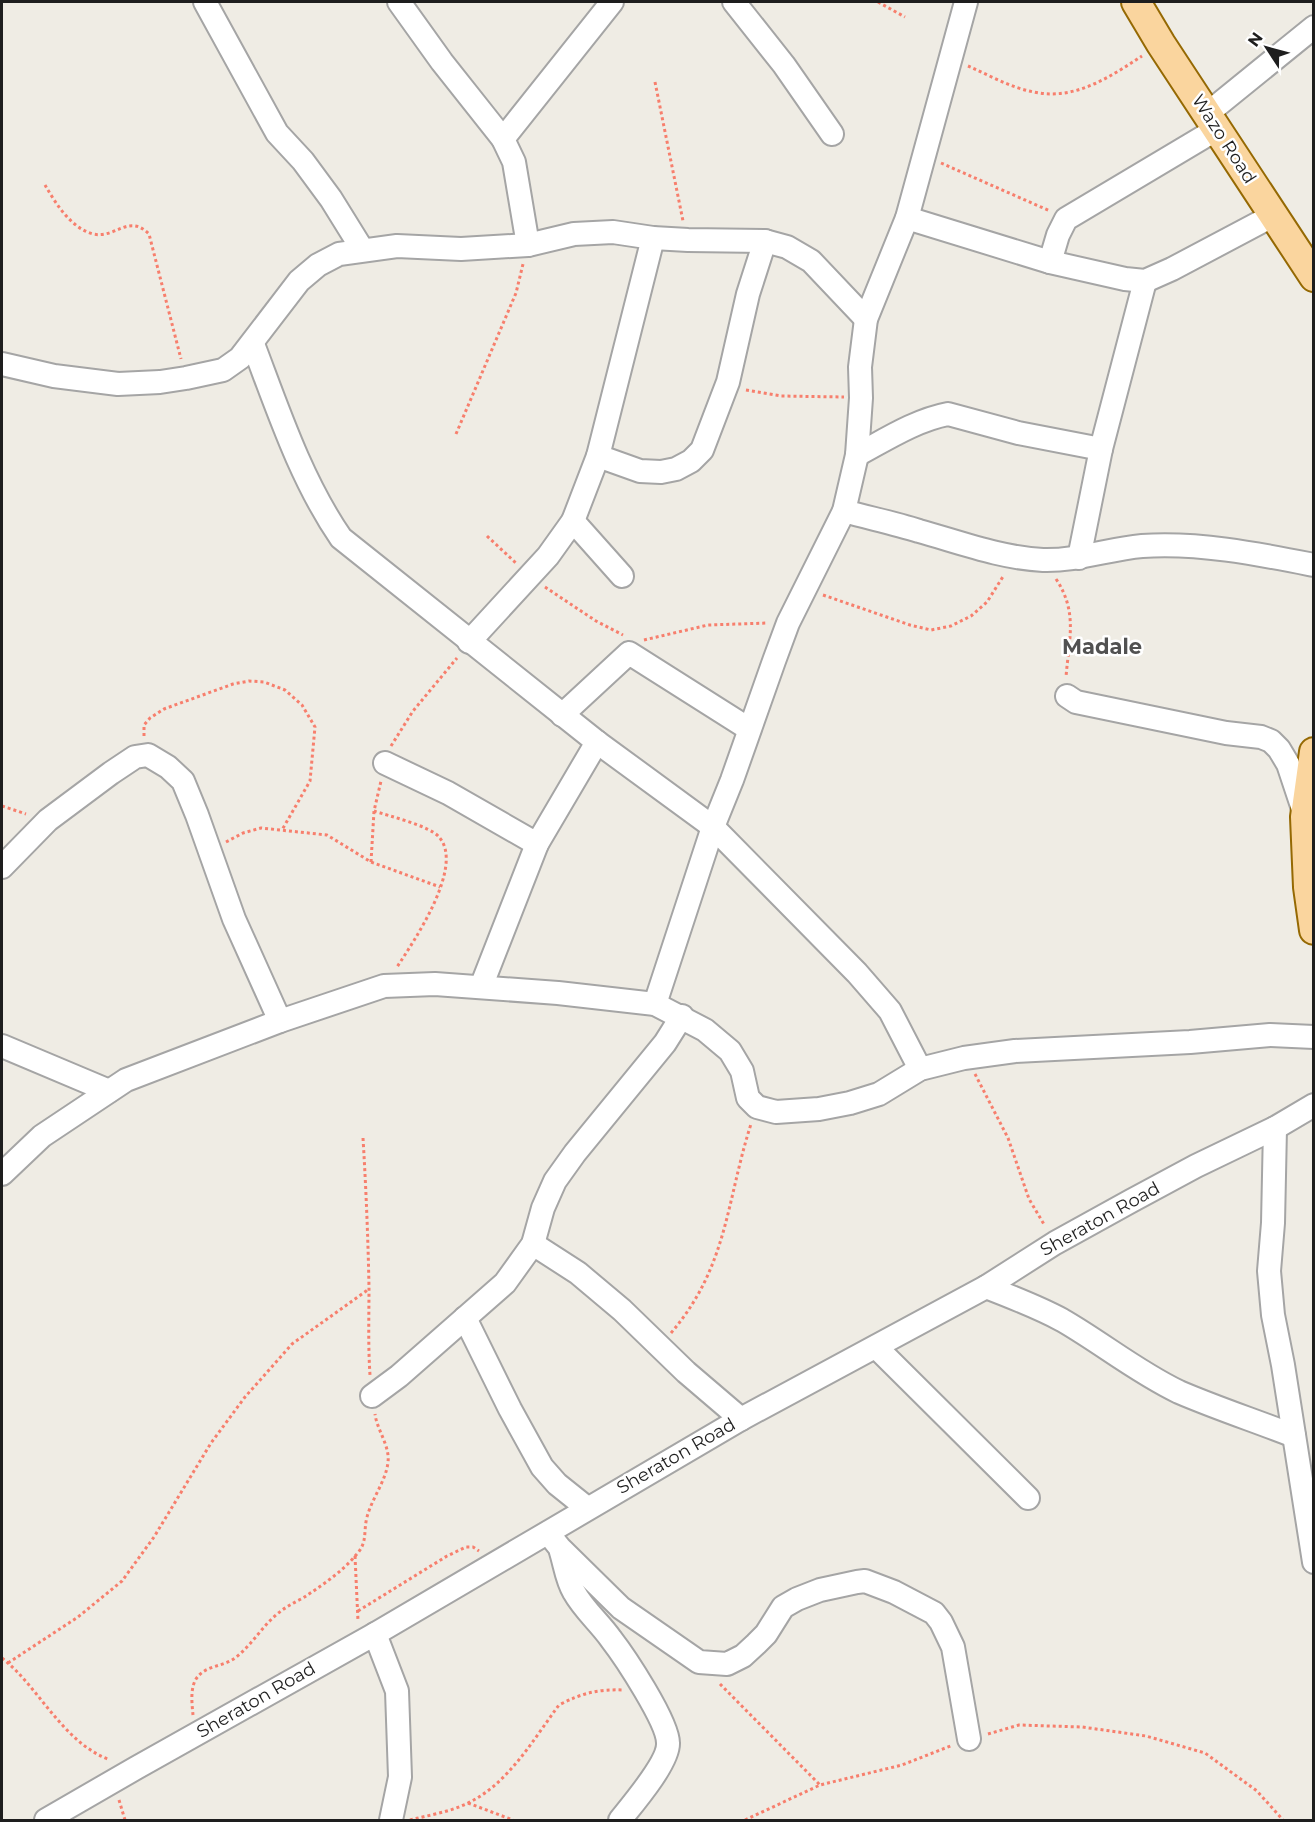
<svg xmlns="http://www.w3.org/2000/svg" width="1315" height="1822" viewBox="0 0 1315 1822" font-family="Montserrat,sans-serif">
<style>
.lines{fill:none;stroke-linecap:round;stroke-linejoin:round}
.minor-casing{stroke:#a5a5a5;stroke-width:26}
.major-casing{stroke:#956903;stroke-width:32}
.path{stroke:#f77f6d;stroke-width:3;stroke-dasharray:3 3;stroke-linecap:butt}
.minor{stroke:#fff;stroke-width:22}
.major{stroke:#fad59e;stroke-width:28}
.labels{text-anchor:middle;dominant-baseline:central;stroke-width:5;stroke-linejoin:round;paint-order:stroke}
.street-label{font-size:18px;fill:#1e1e1e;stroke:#fff}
.quarter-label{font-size:21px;font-weight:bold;fill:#515151;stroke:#fff}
</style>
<rect width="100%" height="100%" fill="#efece4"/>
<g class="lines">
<defs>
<g id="minor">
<polyline points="205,2 277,133 303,161 331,199 362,249"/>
<polyline points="399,2 442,62 503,139 514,162 528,245"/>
<polyline points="734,2 784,65 832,134"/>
<polyline points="1208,113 1314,27"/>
<polyline points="503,139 612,2"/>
<polyline points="907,218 1050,262 1125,279 1145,281 1172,269 1274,215"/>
<polyline points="1050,262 1058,235 1066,219 1217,129"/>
<path d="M253,344C278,410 301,480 341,538L597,742L713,827L857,973L890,1011L920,1069"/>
<polyline points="2,364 54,376 118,384 160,382 186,378 223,370 240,358 299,281 318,265 339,254 397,246 461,249 528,245 574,234 613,232 653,238 688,240 765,241 787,247 811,261 866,319"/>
<path d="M857,455C885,440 916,420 948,414L1018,433L1101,449"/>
<polyline points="598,456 640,471 661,472 676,469 691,461 702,450 728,382 748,294 765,241"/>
<path d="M844,511C869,518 894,523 919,531C959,542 1001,558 1043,560C1077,561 1108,549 1142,546C1199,542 1258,554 1314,565"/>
<polyline points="573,521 622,576"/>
<polyline points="1079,558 1101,449 1145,281"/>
<polyline points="469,642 548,556 573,521 598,456 653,238"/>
<polyline points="1067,696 1076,702 1226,733 1261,737 1271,741 1279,749 1288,764 1305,815"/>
<polyline points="562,715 629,653 749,729"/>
<polyline points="385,763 448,793 537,844"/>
<polyline points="2,867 48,820 111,773 135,757 148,755 168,767 183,781 197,815 234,919 280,1021"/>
<polyline points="481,987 537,844 597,742"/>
<polyline points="655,1004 713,827 732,780 774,661 788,623 844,511 857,455 861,398 860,367 866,319 907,218 966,2"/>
<polyline points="2,1046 109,1091"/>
<polyline points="1275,1128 1273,1223 1269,1271 1273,1315 1283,1365 1314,1562"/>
<polyline points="2,1174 42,1136 126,1080 280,1021 384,986 435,984 558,993 655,1004 705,1030 730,1051 742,1071 748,1098 757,1107 776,1112 819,1109 850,1103 879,1094 920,1069 964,1058 1015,1051 1190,1042 1270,1035 1314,1037"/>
<polyline points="533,1244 578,1273 622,1310 686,1372 741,1419"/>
<path d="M986,1287C1012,1297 1038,1307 1062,1320C1102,1343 1137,1372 1179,1392C1216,1408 1256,1421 1294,1436"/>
<polyline points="465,1318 510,1409 542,1467 557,1484 587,1508"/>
<polyline points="876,1347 1028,1498"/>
<polyline points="372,1396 399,1376 505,1283 533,1244 543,1208 555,1181 575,1153 665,1043 682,1016"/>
<polyline points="548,1533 560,1548 621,1608 699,1662 727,1664 743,1656 756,1644 766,1634 783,1607 797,1599 820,1590 857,1582 865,1581 894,1592 934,1613 941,1622 953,1647 969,1739"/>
<path d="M561,1552C565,1565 567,1581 574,1592C584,1610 599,1622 611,1639C625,1657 668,1722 668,1743C669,1762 632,1805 620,1820"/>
<polyline points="375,1634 397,1691 400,1777 391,1820"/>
<polyline points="46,1820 136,1768 375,1634 741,1419 986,1287 1055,1243 1131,1201 1196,1166 1275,1128 1314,1105"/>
</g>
<g id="major">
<polyline points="1136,2 1161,44 1314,277"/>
<polyline points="1314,752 1305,817 1308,887 1314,930"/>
</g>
</defs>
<use href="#minor" class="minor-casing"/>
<use href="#major" class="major-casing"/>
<g class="path">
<polyline points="878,2 905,17"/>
<path d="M968,66C989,75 1011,88 1034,92C1074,101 1110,77 1142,56"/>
<polyline points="655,82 683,221"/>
<polyline points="941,163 1050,211"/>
<path d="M45,185C56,204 71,228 93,234C116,239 128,213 149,234L181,359"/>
<polyline points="746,390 781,396 844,397"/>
<polyline points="456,434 516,293 523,264"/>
<polyline points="487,536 517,564"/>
<path d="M1056,579C1078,612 1069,639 1066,677"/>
<polyline points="545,587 596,621 623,635"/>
<polyline points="823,595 910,625 931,630 951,626 971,616 987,602 1004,575"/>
<polyline points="644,640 708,625 768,623"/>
<polyline points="144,736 144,725 150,718 164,709 233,684 249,681 264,682 285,690 302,705 315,727 310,781 282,830"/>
<polyline points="391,746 413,711 457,658"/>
<polyline points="2,806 26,814"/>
<path d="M374,811C389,816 430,826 439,837C465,866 414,941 397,967"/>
<polyline points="226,842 243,833 261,828 327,835 371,862 440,887"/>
<polyline points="371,862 374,811 381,781"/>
<polyline points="975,1074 1008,1138 1029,1199 1045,1226"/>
<path d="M363,1138C366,1188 368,1237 369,1287C369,1316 368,1345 370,1375"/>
<path d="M671,1333C728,1266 726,1202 751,1124"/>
<polyline points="355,1556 358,1621"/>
<polyline points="358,1611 447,1556 466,1547 473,1547 479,1551"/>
<path d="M2,1658C40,1688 62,1742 110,1760"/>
<polyline points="8,1663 78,1617 122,1581 154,1537 211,1443 245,1397 292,1344 369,1289"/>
<polyline points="720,1684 820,1785"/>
<path d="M193,1715C192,1704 190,1689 196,1679C205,1665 223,1667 235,1658C251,1646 261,1628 276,1615C284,1608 293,1603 303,1598C321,1586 342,1572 356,1555C368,1542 363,1533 367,1517C372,1498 386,1481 388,1462C390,1446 377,1430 375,1414"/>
<polyline points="988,1734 1019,1725 1082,1727 1146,1736 1205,1753 1257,1791 1283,1820"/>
<polyline points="119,1800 125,1820"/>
<polyline points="468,1803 513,1820"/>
<path d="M410,1820C429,1815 450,1812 468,1803C508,1784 533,1740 559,1705C582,1693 598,1689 624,1690"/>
<polyline points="745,1820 820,1785 902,1765 953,1745"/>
</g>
<use href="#minor" class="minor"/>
<use href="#major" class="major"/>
</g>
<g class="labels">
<g class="street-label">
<text transform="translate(1224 139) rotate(57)">Wazo Road</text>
<text transform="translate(1100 1219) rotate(-29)">Sheraton Road</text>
<text transform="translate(676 1456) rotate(-30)">Sheraton Road</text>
<text transform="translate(256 1700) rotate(-30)">Sheraton Road</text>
</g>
<g class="quarter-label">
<text x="1102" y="646">Madale</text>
</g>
</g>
<rect width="1315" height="1822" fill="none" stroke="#1e1e1e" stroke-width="6"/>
<g transform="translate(1267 48) rotate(306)" stroke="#ffffff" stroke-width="4.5" paint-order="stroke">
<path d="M0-4.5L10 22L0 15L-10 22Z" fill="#1e1e1e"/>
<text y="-9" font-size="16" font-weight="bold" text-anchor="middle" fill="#1e1e1e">N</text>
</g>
</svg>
